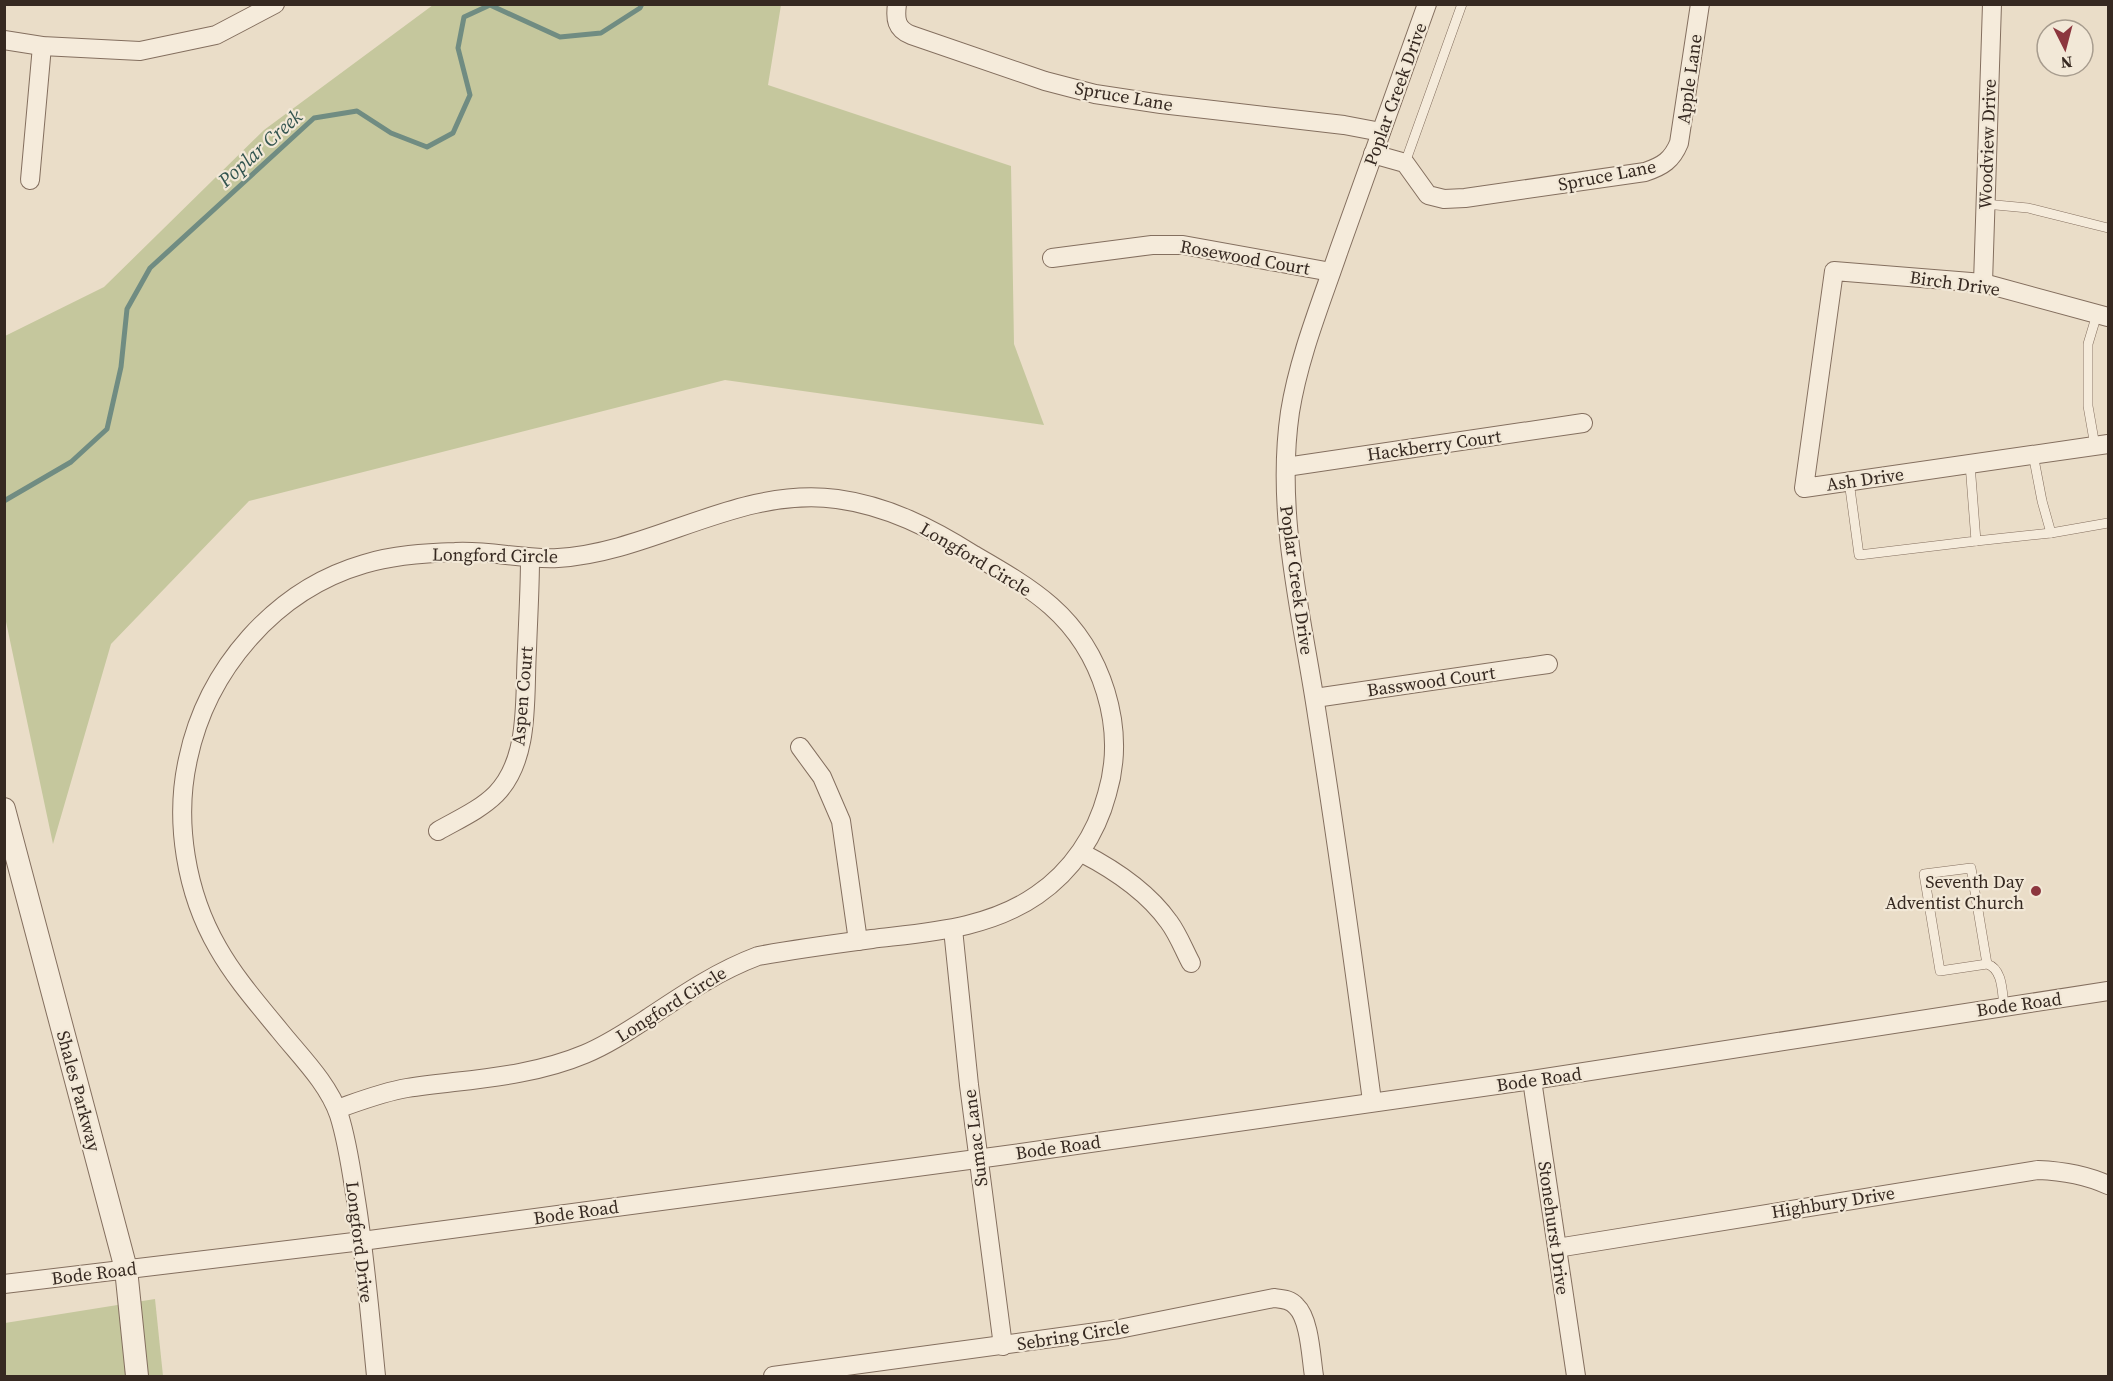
<svg xmlns="http://www.w3.org/2000/svg" width="2113" height="1381" viewBox="0 0 2113 1381" font-family="'Source Serif 4',serif">
<style>
.green{fill:#c5c79d}
.lines{fill:none;stroke-linecap:round;stroke-linejoin:round}
.stream{stroke:#708c82;stroke-width:5}
.service-casing{stroke:#846f5f;stroke-width:10}
.minor-casing{stroke:#846f5f;stroke-width:20}
.tertiary-casing{stroke:#846f5f;stroke-width:24}
.service{stroke:#f5ebdb;stroke-width:9}
.minor{stroke:#f5ebdb;stroke-width:18}
.tertiary{stroke:#f5ebdb;stroke-width:22}
.poi-dot{fill:#8c363e;stroke:#f2e8d7;stroke-width:2}
.labels{text-anchor:middle;dominant-baseline:central;stroke-width:4.5;stroke-linejoin:round;paint-order:stroke}
.street-label{font-size:18px;fill:#362921;stroke:#f2e8d7}
.poi-label{font-size:18px;fill:#362921;stroke:#f2e8d7;text-anchor:end}
.water-label{font-size:20px;font-style:italic;fill:#32544f;stroke:#f2e8d7}
</style>
<rect width="100%" height="100%" fill="#eaddc8"/>
<g class="green">
<polygon points="433,5 781,5 768,85 1011,166 1014,344 1044,425 725,380 249,501 111,644 53,844 5,617 5,336 104,287 264,130"/>
<polygon points="155,1299 163,1376 5,1376 5,1323"/>
</g>
<g class="lines">
<polyline class="stream" points="4,501 71,462 107,429 121,367 127,309 150,268 314,118 357,111 391,133 427,147 453,133 470,95 458,48 464,17 490,5 560,37 601,33 640,8 642,4"/>
<defs>
<g id="service">
<polyline points="1405,163 1462,4"/>
<polyline points="1985,204 2028,208 2108,228"/>
<polyline points="2095,446 2088,406 2088,344 2097,314"/>
<polyline points="2033,454 2042,501 2051,533"/>
<polyline points="1849,481 1859,555 1976,541 1970,464"/>
<polyline points="1976,541 2051,533 2108,523"/>
<path d="M1987,964L1971,868L1924,874L1940,971L1987,964C2003,969 2002,992 2004,1006"/>
</g>
<g id="minor">
<path d="M897,4C895,19 896,29 911,35L1045,81L1095,94L1161,104L1344,125L1381,132"/>
<polyline points="4,40 42,46 140,51 216,35 275,4"/>
<path d="M1373,154L1405,163L1428,195L1444,199L1465,198L1645,172C1663,166 1672,160 1679,143L1700,4"/>
<polyline points="30,180 42,46"/>
<polyline points="1052,258 1152,245 1183,245 1331,272"/>
<polyline points="1983,283 1992,4"/>
<polyline points="2108,317 1983,283 1834,271 1804,488 2108,444"/>
<polyline points="1286,467 1583,423"/>
<polyline points="1315,698 1548,664"/>
<polyline points="800,747 822,777 841,821 858,941"/>
<path d="M438,831C457,820 480,810 496,794C531,758 524,696 527,650C528,619 530,589 530,558"/>
<path d="M1082,853C1115,870 1147,891 1169,922C1178,934 1184,950 1191,963"/>
<polyline points="953,929 969,1085 1003,1346"/>
<polyline points="1532,1080 1576,1376"/>
<path d="M1372,1101C1355,972 1337,843 1317,715C1302,614 1275,515 1290,412C1299,356 1321,303 1339,250C1368,168 1398,86 1427,4"/>
<path d="M337,1109C360,1101 383,1092 407,1088C466,1079 528,1078 585,1054C607,1045 628,1031 648,1018C684,994 718,971 758,956C796,949 834,944 872,939C929,932 988,929 1037,895C1072,871 1096,835 1107,794C1127,727 1102,651 1051,606C1028,586 1000,570 974,555C931,528 888,506 837,499C738,486 654,552 558,558C523,560 490,550 455,552C425,553 393,555 364,564C275,590 207,669 188,759C174,821 186,893 218,948C235,978 258,1004 280,1031C300,1056 328,1083 339,1115C347,1140 351,1168 355,1194C365,1254 370,1316 376,1376"/>
<path d="M1557,1248L2038,1170C2063,1171 2086,1175 2108,1185"/>
<polyline points="4,1284 362,1241 999,1156 1532,1080 2108,991"/>
<path d="M773,1376L1119,1329L1274,1298C1282,1299 1290,1299 1296,1306C1310,1319 1311,1358 1314,1376"/>
</g>
<polyline id="tertiary" points="4,809 126,1269 137,1376"/>
</defs>
<use href="#service" class="service-casing"/>
<use href="#minor" class="minor-casing"/>
<use href="#tertiary" class="tertiary-casing"/>
<use href="#service" class="service"/>
<use href="#minor" class="minor"/>
<use href="#tertiary" class="tertiary"/>
</g>
<circle class="poi-dot" cx="2036" cy="891" r="6"/>
<g class="labels">
<g class="street-label">
<text transform="translate(1689 79) rotate(-82)">Apple Lane</text>
<text transform="translate(1395 94) rotate(-70)">Poplar Creek Drive</text>
<text transform="translate(1124 96) rotate(10)">Spruce Lane</text>
<text transform="translate(1987 144) rotate(-88)">Woodview Drive</text>
<text transform="translate(1607 175) rotate(-11)">Spruce Lane</text>
<text transform="translate(1245 257) rotate(10)">Rosewood Court</text>
<text transform="translate(1955 283) rotate(8)">Birch Drive</text>
<text transform="translate(1434 445) rotate(-8)">Hackberry Court</text>
<text transform="translate(1865 479) rotate(-8)">Ash Drive</text>
<text transform="translate(495 555) rotate(1)">Longford Circle</text>
<text transform="translate(976 559) rotate(31)">Longford Circle</text>
<text transform="translate(1297 580) rotate(82)">Poplar Creek Drive</text>
<text transform="translate(1431 681) rotate(-8)">Basswood Court</text>
<text transform="translate(522 696) rotate(-85)">Aspen Court</text>
<text transform="translate(671 1004) rotate(-32)">Longford Circle</text>
<text transform="translate(2019 1004) rotate(-8)">Bode Road</text>
<text transform="translate(1539 1079) rotate(-8)">Bode Road</text>
<text transform="translate(79 1091) rotate(75)">Shales Parkway</text>
<text transform="translate(975 1138) rotate(-97)">Sumac Lane</text>
<text transform="translate(1058 1147) rotate(-8)">Bode Road</text>
<text transform="translate(1833 1202) rotate(-9)">Highbury Drive</text>
<text transform="translate(576 1212) rotate(-8)">Bode Road</text>
<text transform="translate(1554 1228) rotate(82)">Stonehurst Drive</text>
<text transform="translate(360 1242) rotate(83)">Longford Drive</text>
<text transform="translate(94 1273) rotate(-7)">Bode Road</text>
<text transform="translate(1073 1335) rotate(-9)">Sebring Circle</text>
</g>
<g class="poi-label">
<text x="2024" y="881">Seventh Day<tspan x="2024" dy="21">Adventist Church</tspan></text>
</g>
<g class="water-label">
<text transform="translate(260 148) rotate(-42)">Poplar Creek</text>
</g>
</g>
<rect width="2113" height="1381" fill="none" stroke="#362921" stroke-width="12"/>
<g transform="translate(2065 48) rotate(174)"><circle r="28" fill="#f2e8d7" stroke="#a79c8e" stroke-width="1.5"/>
<path d="M0-4.5L10 22L0 15L-10 22Z" fill="#8c363e"/>
<text y="-9" font-size="16" font-weight="bold" text-anchor="middle" fill="#362921">N</text>
</g>
</svg>
